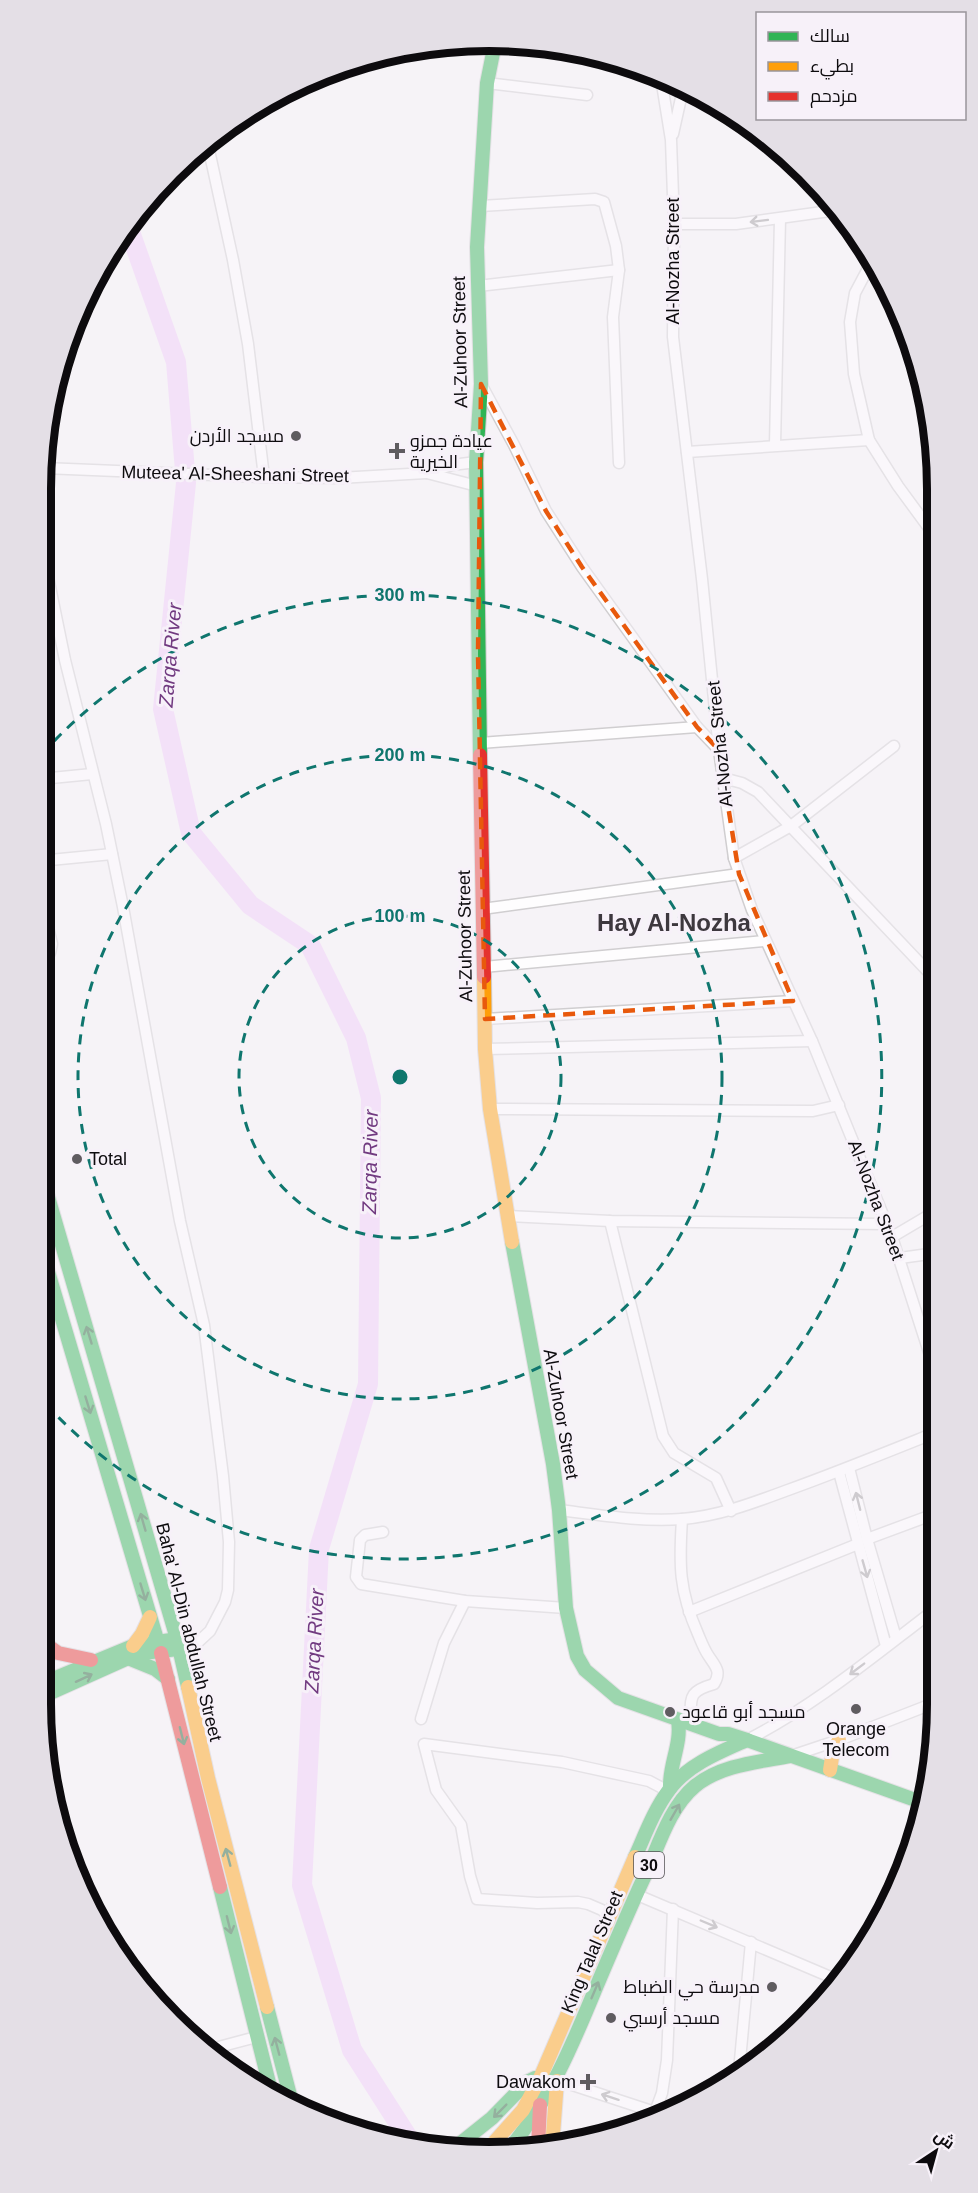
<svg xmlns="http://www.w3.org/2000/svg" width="978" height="2193" viewBox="0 0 978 2193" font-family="Arial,Cairo,sans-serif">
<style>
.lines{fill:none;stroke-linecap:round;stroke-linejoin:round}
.river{stroke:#f0cdf8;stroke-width:20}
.street-casing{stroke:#d0ced0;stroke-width:13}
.fast-casing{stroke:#d0ced0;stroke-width:16}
.slow-casing{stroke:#d0ced0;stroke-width:16}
.jam-casing{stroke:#d0ced0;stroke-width:16}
.street{stroke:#fefdfe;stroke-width:10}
.fast{stroke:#30b455;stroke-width:14}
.slow{stroke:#ff9f0a;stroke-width:14}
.jam{stroke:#e5322d;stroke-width:14}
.oneway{stroke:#9e9c9e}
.oneway2{stroke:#1e6032}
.marked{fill:none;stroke:#e8590c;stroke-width:4.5;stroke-dasharray:12 8;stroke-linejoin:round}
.ring{fill:none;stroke:#0f766e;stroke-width:3;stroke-dasharray:10 8}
.poi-dot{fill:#5f5c60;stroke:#f7f1f9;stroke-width:2}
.labels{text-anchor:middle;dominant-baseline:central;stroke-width:6;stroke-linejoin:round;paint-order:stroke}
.shield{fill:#f7f1f9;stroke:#535054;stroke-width:1.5}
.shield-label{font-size:16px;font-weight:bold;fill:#0d0b0e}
.street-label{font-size:18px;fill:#0d0b0e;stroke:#f7f1f9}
.poi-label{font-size:18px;fill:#0d0b0e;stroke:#f7f1f9;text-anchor:start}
.water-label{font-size:20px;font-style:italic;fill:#713a80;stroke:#f7f1f9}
.district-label{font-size:24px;font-weight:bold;fill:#3d383e;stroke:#f7f1f9}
.rim{fill:none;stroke:#0d0b0e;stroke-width:8}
.centre{fill:#0f766e;stroke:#f7f1f9;stroke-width:3}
.ring-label{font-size:18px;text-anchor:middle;font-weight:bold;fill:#0f766e;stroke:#f7f1f9;stroke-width:6;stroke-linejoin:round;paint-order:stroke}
</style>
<rect width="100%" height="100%" fill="#f6f3f7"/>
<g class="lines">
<polyline class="river" points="128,226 176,362 186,483 163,709 191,833 250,905 310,945 356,1038 371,1098 368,1384 319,1549 302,1885 352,2050 412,2144"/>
<defs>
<g id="street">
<polyline points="661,78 671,140 674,224 673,337 702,579 719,750 734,858 752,910 812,1041 892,1237 936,1374"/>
<polyline points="487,83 587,95"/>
<polyline points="673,134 683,89"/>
<polyline points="207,141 233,260 248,344 264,477"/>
<polyline points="480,206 595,199 604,202 616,246 619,270 613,317 619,463"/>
<polyline points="674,224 736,224 837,210"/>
<polyline points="872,261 855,293 850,322 854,374 869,440 898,486 934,535"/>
<polyline points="478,286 619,270"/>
<polyline points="481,384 514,445 546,511 582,567 697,727 719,750"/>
<polyline points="775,445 780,219"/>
<polyline points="687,452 869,440"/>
<polyline points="44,468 264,477 339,478 426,473 452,465 476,462"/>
<polyline points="427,473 477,486"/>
<polyline points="41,512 47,572 65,660 106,824 123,907 180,1221 204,1325 223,1476 229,1542 228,1590 225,1602 210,1631 196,1644 178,1649"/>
<polyline points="935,729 932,741 935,750"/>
<polyline points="480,743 697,727"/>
<polyline points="723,778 742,783 758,792 935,979"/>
<polyline points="41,779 92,774"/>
<polyline points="734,858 791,826 894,746"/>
<polyline points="41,869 50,860 112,854"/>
<polyline points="482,909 739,874"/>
<polyline points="41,957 50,953 52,944 41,898"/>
<polyline points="484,967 765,941"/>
<polyline points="485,1019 793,1001"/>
<polyline points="485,1049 812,1041"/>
<polyline points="490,1109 813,1111 839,1105"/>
<polyline points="507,1216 610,1221 887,1224"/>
<polyline points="610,1221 663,1436 674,1453 716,1478 731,1511"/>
<polyline points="892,1237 936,1211"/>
<polyline points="900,1258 936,1253"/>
<polyline points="849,1468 867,1539 896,1638"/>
<polyline points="839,1472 886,1646"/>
<path d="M559,1510C600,1515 641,1522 682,1519C719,1516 753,1503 788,1490C838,1472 887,1452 937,1432"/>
<path d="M682,1519C679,1565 679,1591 698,1634C701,1641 704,1649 708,1655C715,1666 722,1671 714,1684C686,1692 692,1698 690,1724"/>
<polyline points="383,1532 365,1535 360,1540 356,1577 361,1584 465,1601 566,1608"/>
<polyline points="867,1539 937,1513"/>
<polyline points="689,1612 858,1544"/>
<polyline points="421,1719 444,1643 465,1601"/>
<path d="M747,1740C816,1705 876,1654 937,1608"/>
<polyline points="791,1756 839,1740 937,1702"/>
<polyline points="635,1894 840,1981"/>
<polyline points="609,1917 602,1910 588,1904 578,1902 537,1903 477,1899 470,1876 461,1825 436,1790 424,1744 562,1762 649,1781 668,1791"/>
<polyline points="211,2049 256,2037"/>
<polyline points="739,2071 751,1942"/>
<polyline points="557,2080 664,2115"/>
<polyline points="652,2120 662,2093 667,2060 673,1909"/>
</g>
<g id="fast">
<polyline points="480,755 476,462 481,384 477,247 487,83 495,43"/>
<polyline points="41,1173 177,1639 188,1687"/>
<polyline points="512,1242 553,1464 559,1510 566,1608 577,1656 585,1670 618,1698 719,1734 728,1734 747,1740"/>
<polyline points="41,1248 161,1653"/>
<polyline points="128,1658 155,1669 168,1679"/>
<polyline points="41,1684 133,1646 177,1639"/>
<polyline points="41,1697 128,1658 143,1653 178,1649"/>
<path d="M670,1788C669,1764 682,1744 678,1720"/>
<path d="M635,1857C645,1835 654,1810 669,1790C687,1765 720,1752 747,1740L921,1802"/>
<polyline points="220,1887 272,2095"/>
<polyline points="267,2007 292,2103"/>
<polyline points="457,2146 492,2118 527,2082 535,2078 544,2077"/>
<path d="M511,2147C549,2100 572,2046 595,1990C612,1950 629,1909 648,1869C660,1841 671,1806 695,1786C721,1765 758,1762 790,1756"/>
</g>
<g id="slow">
<polyline points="484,977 485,1049 490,1109 512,1242"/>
<polyline points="133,1646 142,1634 150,1617"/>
<polyline points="188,1687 208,1778 267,2007"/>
<polyline points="830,1770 833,1751 839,1740"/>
<polyline points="490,2147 523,2110 541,2076 635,1857"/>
<polyline points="552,2148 557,2081"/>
</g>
<g id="jam">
<polyline points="480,755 484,977"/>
<polyline points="41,1641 58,1653 91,1660"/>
<polyline points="161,1653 220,1887"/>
<polyline points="538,2148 540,2105"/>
</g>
</defs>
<use href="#street" class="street-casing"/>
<use href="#fast" class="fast-casing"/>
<use href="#slow" class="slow-casing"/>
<use href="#jam" class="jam-casing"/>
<use href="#street" class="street"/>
<use href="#fast" class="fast"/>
<use href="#slow" class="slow"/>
<use href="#jam" class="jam"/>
</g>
<defs><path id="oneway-shaft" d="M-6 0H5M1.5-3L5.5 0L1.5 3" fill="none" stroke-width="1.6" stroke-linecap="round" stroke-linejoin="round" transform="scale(1.5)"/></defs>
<g class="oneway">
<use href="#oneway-shaft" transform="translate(759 221) rotate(173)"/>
<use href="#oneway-shaft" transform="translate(858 1501) rotate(-104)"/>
<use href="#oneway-shaft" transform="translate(865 1569) rotate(74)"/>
<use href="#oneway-shaft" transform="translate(857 1669) rotate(143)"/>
<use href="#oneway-shaft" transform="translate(709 1924) rotate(23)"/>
<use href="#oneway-shaft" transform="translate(610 2097) rotate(-162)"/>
</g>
<g class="oneway2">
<use href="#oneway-shaft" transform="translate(89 1335) rotate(-107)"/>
<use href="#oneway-shaft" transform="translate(88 1405) rotate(73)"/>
<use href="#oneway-shaft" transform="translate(143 1522) rotate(-106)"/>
<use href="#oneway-shaft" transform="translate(143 1592) rotate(73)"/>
<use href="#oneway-shaft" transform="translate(84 1678) rotate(-25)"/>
<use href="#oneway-shaft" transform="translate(182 1736) rotate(76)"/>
<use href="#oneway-shaft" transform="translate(675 1812) rotate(-60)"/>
<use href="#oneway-shaft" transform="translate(228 1857) rotate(-105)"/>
<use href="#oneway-shaft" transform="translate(229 1925) rotate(76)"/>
<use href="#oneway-shaft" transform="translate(595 1990) rotate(-67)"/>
<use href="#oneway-shaft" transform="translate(277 2046) rotate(-105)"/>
<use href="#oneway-shaft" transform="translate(500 2111) rotate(135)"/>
</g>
<path d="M0 0H978V2193H0ZM481,384L546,511L582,567L697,727L719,750L739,874L793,1001L485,1019L478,654Z" fill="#f6f3f7" fill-opacity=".55" fill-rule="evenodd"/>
<path class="marked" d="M481,384L546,511L582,567L697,727L719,750L739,874L793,1001L485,1019L478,654Z"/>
<g class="ring">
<circle cx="400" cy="1077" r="161"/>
<circle cx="400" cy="1077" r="322"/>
<path d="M42 754A482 482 0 1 1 42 1400"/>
</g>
<g class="poi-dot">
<circle cx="296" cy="436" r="6"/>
<path d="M394 442h6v6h6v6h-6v6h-6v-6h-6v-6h6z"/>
<circle cx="77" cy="1159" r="6"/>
<circle cx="856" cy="1709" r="6"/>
<circle cx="670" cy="1712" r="6"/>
<circle cx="772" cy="1987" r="6"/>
<circle cx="611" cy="2018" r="6"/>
<path d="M585 2073h6v6h6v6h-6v6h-6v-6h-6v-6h6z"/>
</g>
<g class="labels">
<rect class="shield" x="634" y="1852" width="30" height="26" rx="4.5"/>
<g class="shield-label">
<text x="649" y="1865">30</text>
</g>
<g class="street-label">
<text transform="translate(673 261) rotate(-90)">Al-Nozha Street</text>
<text transform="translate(460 342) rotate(-91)">Al-Zuhoor Street</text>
<text transform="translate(235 474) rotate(1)">Muteea' Al-Sheeshani Street</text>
<text transform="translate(720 744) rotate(-96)">Al-Nozha Street</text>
<text transform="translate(465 936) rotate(-91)">Al-Zuhoor Street</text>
<text transform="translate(876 1200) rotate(69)">Al-Nozha Street</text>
<text transform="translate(561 1414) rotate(80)">Al-Zuhoor Street</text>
<text transform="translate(189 1632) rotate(76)">Baha' Al-Din abdullah Street</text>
<text transform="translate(592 1952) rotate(-67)">King Talal Street</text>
</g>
<g class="poi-label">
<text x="284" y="436" text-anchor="end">مسجد الأردن</text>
<text x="410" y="441">عيادة جمزو<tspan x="410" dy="21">الخيرية</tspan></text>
<text x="89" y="1159">Total</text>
<text x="682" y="1712">مسجد أبو قاعود</text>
<text x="856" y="1729" text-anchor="middle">Orange<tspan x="856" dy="21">Telecom</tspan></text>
<text x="760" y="1987" text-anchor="end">مدرسة حي الضباط</text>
<text x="623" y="2018">مسجد أرسبي</text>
<text x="576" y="2082" text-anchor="end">Dawakom</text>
</g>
<g class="water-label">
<text transform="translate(170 655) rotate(-85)">Zarqa River</text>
<text transform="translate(370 1162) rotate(-89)">Zarqa River</text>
<text transform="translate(314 1641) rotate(-87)">Zarqa River</text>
</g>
<g class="district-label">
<text x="674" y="922">Hay Al-Nozha</text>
</g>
</g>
<path d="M0 0H978V2193H0ZM489 51H489A438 438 0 0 1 927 489V1704A438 438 0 0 1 489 2142H489A438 438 0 0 1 51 1704V489A438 438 0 0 1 489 51Z" fill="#e4dfe6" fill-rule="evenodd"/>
<path class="rim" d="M489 51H489A438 438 0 0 1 927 489V1704A438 438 0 0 1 489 2142H489A438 438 0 0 1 51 1704V489A438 438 0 0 1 489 51Z"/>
<circle cx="400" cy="1077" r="9" class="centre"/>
<g class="ring-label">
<text x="400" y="601">300 m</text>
<text x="400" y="761">200 m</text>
<text x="400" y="922">100 m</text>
</g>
<rect x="756" y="12" width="210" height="108" fill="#f7f1f9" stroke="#99959b" stroke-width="1.5"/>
<rect x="768" y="32" width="30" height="9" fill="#30b455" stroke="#99959b" stroke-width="1.5"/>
<text x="810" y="42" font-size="18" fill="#0d0b0e">سالك</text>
<rect x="768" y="62" width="30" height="9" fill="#ff9f0a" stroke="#99959b" stroke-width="1.5"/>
<text x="810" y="72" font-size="18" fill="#0d0b0e">بطيء</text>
<rect x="768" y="92" width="30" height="9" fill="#e5322d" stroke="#99959b" stroke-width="1.5"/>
<text x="810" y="102" font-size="18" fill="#0d0b0e">مزدحم</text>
<g transform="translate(936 2151) rotate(36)" stroke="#f7f1f9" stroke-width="4.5" paint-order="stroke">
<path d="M0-4.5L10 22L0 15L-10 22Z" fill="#0d0b0e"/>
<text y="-9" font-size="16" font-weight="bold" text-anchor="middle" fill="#0d0b0e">ش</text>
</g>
</svg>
